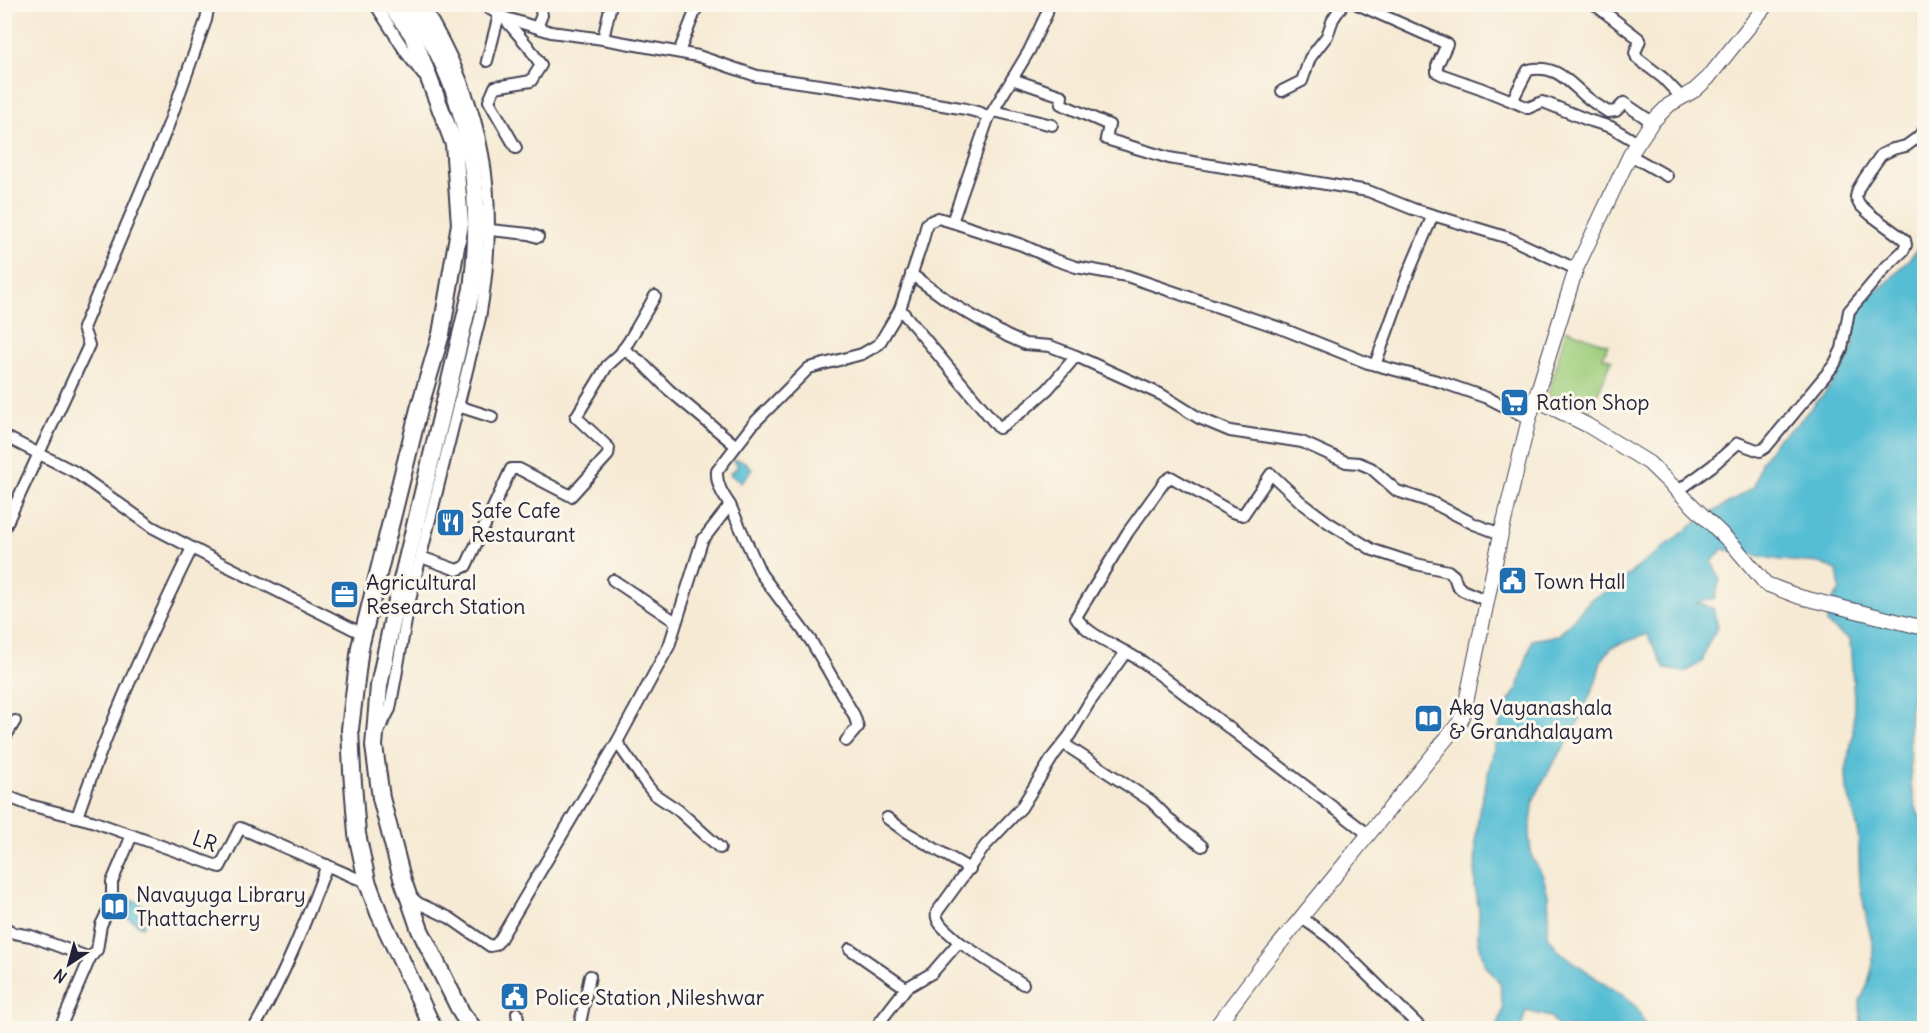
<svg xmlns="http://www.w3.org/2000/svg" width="1929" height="1033" viewBox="0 0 1929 1033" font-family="Delius,sans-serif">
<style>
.green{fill:#9ecd7b;stroke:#60785b;stroke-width:1.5}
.water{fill:#57bed4;stroke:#3c7088;stroke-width:1.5}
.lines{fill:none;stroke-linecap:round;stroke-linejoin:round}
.minor-casing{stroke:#424052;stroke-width:14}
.major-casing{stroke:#424052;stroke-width:16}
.highway-casing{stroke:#424052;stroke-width:20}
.minor{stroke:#fff;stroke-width:10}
.major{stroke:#fff;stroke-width:14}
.highway{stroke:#fff;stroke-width:16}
.labels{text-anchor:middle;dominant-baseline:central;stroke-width:6;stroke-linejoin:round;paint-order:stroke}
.poi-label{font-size:21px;fill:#22223b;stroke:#fbf7ec;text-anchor:start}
.street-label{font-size:21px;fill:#22223b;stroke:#fbf7ec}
</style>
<rect width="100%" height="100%" fill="#fbf7ec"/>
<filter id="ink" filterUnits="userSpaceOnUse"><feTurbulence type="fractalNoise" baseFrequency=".0167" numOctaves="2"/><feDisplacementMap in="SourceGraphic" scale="12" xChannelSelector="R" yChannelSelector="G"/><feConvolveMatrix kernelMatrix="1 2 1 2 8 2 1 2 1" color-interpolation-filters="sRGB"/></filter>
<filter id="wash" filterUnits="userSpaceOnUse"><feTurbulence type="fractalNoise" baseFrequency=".008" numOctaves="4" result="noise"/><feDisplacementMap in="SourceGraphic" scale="24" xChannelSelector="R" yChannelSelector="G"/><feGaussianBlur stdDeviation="1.35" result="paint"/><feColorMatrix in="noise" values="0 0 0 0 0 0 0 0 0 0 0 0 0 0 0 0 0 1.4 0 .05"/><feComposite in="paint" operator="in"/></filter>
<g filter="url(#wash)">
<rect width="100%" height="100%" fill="#f6ead4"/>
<polygon class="green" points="1566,329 1608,345 1603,357 1612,360 1586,419 1546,403"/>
<g class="water">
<polygon points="1924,243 1924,516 1918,528 1924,550 1924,649 1910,707 1909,730 1911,786 1917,811 1924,823 1924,1028 1861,1028 1860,1001 1868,984 1873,964 1873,944 1868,925 1860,885 1858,829 1847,790 1846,772 1853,734 1854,698 1850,640 1827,624 1828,606 1840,590 1837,570 1819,563 1781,560 1722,549 1712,562 1720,579 1715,598 1697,603 1713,608 1718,627 1708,643 1702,662 1685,672 1665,669 1647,634 1612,647 1601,661 1596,681 1574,732 1552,765 1534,799 1529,837 1532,858 1543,876 1548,895 1549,915 1547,935 1559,951 1607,986 1623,995 1637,1008 1646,1026 1649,1028 1559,1028 1551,1017 1526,1011 1521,1028 1497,1028 1503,1009 1500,983 1484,963 1478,937 1479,911 1475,887 1476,836 1479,811 1504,708 1518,688 1532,640 1559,635 1592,598 1615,588 1633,571 1694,524 1754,487 1761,462 1776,440 1797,424 1829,388 1843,368 1854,345 1852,319 1862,299 1885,285"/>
<polygon points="738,460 745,462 752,469 741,483 730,474 738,466 733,461"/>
<polygon points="133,899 152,912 142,927 125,916"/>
</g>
</g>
<g filter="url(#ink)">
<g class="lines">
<defs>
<g id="minor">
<polyline points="375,4 407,54 423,75"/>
<polyline points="482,4 503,17 528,46 541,65 531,81 495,87 489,101 516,148"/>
<path d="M1357,4L1447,44L1437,66V72L1443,75L1480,88L1512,101L1528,70C1554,64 1566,79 1584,95C1591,101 1600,107 1608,112L1616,111L1624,103L1652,122"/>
<polyline points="1594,4 1638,38 1640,40 1635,53 1637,58 1663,78 1682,98"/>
<polyline points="503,17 551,32 603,39 698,56 757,76 848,89 966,109 981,113 988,119"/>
<polyline points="537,27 542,15 539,4"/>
<polyline points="603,39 611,4"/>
<polyline points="679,52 698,4"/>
<polyline points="487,61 499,15"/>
<polyline points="1012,79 1062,96 1061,104 1109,125 1106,139 1169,158 1368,191 1413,209 1509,238 1576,269"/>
<polyline points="1282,91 1302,81 1310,58 1327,36 1333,19 1343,4"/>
<polyline points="1512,101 1528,108 1542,102 1546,103 1588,120 1611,127 1638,143"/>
<polyline points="994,111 1052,125"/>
<polyline points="1630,155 1667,176"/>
<polyline points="952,222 1022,245 1053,259 1076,267 1127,276 1283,329 1368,363 1441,382 1490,399 1529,419"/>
<polyline points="490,230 529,234 538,237"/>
<polyline points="911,274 954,305 1007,336 1025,344 1050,346 1076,356 1162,395 1199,418 1230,431 1302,442 1346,462 1359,463 1371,468 1397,491 1431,502 1474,524 1501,534"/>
<polyline points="900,309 999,428 1024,410 1048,389 1076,356"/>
<polyline points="623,349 640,361 669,390 735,445"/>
<polyline points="1375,365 1408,274 1433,215"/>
<polyline points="458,406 492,417"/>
<polyline points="4,436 75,472 152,527 217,561 363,634"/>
<polyline points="1678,491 1712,466 1738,443 1760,451 1766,447 1834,365 1842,349 1849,311 1886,267 1903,251 1906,245 1905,240 1871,215 1859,204 1856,197 1858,189 1864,179 1881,155 1893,149 1906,146 1917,138 1924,130"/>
<polyline points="730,505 761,574 811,641 854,715 858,727 846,741"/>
<polyline points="4,529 89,345 83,328 168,126 206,20 209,4"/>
<polyline points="421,557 457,570 466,566 511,469 519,469 571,496 608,455 609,448 576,417 607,366 620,354 629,341 655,296"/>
<polyline points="613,580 676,622"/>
<path d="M1126,652C1110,643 1086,633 1076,617L1128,532L1165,481L1171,477L1232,512L1243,515L1271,474L1302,503L1329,523L1373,550L1416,564L1448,571L1454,576L1457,585L1462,590L1488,601"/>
<path d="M379,730L390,709L409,604L480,318C501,199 487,108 422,4"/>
<polyline points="4,739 15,721"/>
<polyline points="617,742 646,784 654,794 678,810 720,848"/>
<polyline points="1064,744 1151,801 1176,826 1202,846"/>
<polyline points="4,795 29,805 92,821 220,867 240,828 356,878 367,881"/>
<path d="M77,817C108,725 149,635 192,548"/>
<polyline points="887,818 906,832 970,869"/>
<path d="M408,894L418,903L450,918L490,946L495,945L499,941L617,742L669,646L702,541L730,505C723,495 716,484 717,471L754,423L809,368L862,354L879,344L900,309L923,240L927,223L938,218L952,222L988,119L1029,51L1047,13L1048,4"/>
<polyline points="1302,918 1330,938 1421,1028"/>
<polyline points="4,927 14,933 31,936 90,958"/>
<polyline points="959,942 1023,984"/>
<polyline points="850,949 906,988"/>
<polyline points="517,1013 519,1028"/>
<polyline points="60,1028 90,958 97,950 101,925 112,903 112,882 132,835"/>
<path d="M254,1028C284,977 306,921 327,865"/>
<polyline points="579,1028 590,976"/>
<path d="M877,1028L879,1023L906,988L932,973L959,942C951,933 934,924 937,912L985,846L1021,808L1054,755L1070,735L1089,703L1126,652L1143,662L1368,834"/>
</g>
<g id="major">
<polyline points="1535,399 1587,425 1649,463 1734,546 1766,584 1800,597 1924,628"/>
<polyline points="1215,1028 1261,967 1459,723 1464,712 1501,534 1529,419 1576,269 1630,155 1652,122 1669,105 1695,90 1708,78 1767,4"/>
</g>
<g id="highway">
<polyline points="390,4 412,34 454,144 460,224 441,334 419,409 360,647 350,729 352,771 357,834 367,881 379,913 433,1028"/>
<path d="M409,4C469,90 485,187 472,289L394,613L379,686L374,746L381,798L402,878L420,930L462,1014L473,1028"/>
</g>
</defs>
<use href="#minor" class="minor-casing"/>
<use href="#major" class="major-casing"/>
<use href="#highway" class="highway-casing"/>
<use href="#minor" class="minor"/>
<use href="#major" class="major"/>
<use href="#highway" class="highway"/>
</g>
</g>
<defs>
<symbol id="supermarket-square" viewBox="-11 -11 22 22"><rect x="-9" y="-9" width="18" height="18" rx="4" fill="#1f6fb2" stroke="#fbf7ec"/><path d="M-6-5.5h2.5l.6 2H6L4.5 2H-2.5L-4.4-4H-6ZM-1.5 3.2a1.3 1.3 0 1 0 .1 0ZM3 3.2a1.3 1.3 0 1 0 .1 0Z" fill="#fff"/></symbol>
<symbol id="restaurant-square" viewBox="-11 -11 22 22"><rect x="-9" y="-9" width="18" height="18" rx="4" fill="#1f6fb2" stroke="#fbf7ec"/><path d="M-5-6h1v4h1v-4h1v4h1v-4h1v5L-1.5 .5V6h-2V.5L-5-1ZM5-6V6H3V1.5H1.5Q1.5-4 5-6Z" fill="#fff"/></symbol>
<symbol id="civic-square" viewBox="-11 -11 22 22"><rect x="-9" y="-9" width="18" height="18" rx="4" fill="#1f6fb2" stroke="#fbf7ec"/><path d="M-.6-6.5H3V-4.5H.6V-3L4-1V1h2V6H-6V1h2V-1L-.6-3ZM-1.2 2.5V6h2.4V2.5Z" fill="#fff"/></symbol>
<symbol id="office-square" viewBox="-11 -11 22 22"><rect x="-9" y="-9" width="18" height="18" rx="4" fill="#1f6fb2" stroke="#fbf7ec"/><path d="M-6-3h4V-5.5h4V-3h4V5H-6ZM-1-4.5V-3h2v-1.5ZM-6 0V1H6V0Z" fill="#fff"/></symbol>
<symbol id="library-square" viewBox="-11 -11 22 22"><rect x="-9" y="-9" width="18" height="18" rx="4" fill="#1f6fb2" stroke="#fbf7ec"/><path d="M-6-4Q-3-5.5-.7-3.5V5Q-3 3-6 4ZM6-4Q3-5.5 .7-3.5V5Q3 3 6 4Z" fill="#fff"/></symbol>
</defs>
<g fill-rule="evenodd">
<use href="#supermarket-square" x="1498" y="386" width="33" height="33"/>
<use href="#restaurant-square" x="434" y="506" width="33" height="33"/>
<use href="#civic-square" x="1496" y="564" width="33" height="33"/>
<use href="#office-square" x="328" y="578" width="33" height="33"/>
<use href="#library-square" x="1412" y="702" width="33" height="33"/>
<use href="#library-square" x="98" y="890" width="33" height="33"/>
<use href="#civic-square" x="498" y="980" width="33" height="33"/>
</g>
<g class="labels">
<g class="poi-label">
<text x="1536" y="402">Ration Shop</text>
<text x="471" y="510">Safe Cafe<tspan x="471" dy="24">Restaurant</tspan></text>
<text x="1534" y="581">Town Hall</text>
<text x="366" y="582">Agricultural<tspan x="366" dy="24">Research Station</tspan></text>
<text x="1449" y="707">Akg Vayanashala<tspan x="1449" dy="24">&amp; Grandhalayam</tspan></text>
<text x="136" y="894">Navayuga Library<tspan x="136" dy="24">Thattacherry</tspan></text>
<text x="535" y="997">Police Station ,Nileshwar</text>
</g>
<g class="street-label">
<text transform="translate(205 841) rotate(20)">LR</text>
</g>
</g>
<rect width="1929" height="1033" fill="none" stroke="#fbf7ec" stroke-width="24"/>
<g transform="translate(69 964) rotate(216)" stroke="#fbf7ec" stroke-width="4.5" paint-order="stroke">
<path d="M0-4.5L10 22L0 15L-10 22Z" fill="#22223b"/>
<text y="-9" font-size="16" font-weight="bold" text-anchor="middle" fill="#22223b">N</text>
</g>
</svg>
